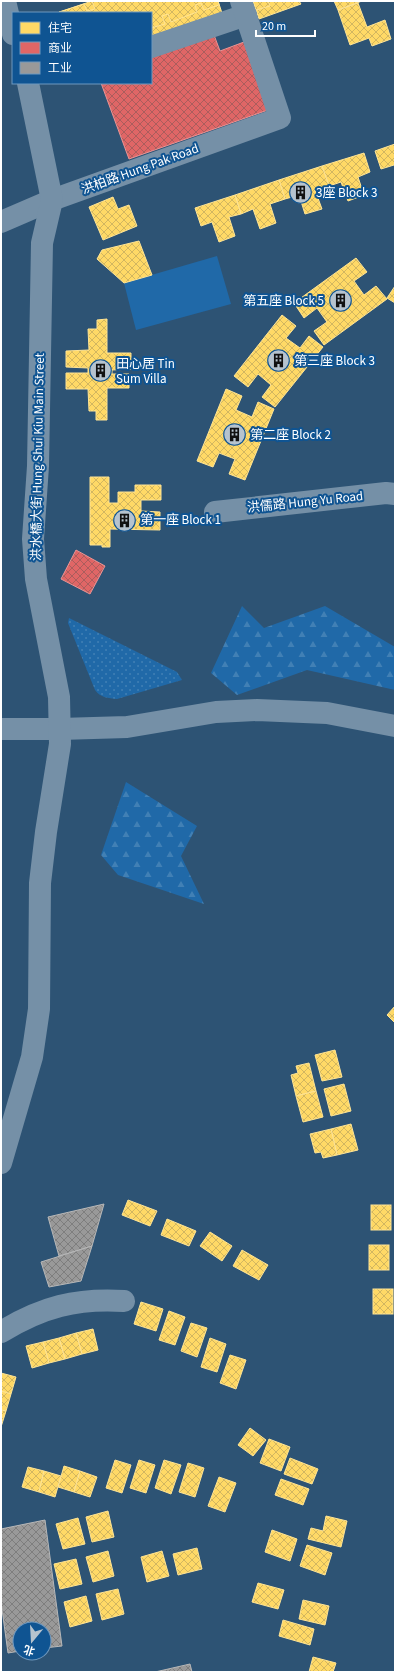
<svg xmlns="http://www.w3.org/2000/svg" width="396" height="1673" viewBox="0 0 396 1673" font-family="'Source Sans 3','Noto Sans SC',sans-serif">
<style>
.grass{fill:url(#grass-dots)}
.forest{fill:url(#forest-firs)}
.pitch{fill:#2069a8}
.homes{fill:url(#homes-cross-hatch);stroke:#ffe494}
.shops{fill:url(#shops-cross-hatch);stroke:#e99494}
.industry{fill:url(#industry-cross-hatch);stroke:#b8b8b8}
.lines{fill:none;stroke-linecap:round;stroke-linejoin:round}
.minor{stroke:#7590a7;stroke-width:22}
.labels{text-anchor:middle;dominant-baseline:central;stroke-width:4;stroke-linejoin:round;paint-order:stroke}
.street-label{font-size:13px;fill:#fff;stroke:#0f5492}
.poi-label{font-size:13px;fill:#fff;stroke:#0f5492;text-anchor:start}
</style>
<defs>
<pattern id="grass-dots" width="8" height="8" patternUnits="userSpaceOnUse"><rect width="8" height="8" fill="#2069a8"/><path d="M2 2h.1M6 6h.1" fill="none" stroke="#4180b5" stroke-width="1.8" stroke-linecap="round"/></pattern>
<pattern id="forest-firs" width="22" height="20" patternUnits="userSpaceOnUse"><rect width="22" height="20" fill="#2069a8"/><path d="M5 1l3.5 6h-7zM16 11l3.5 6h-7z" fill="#4180b5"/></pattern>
<pattern id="homes-cross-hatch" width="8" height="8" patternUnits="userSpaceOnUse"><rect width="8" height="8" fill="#ffd966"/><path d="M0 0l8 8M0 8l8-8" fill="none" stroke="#d2b660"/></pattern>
<pattern id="shops-cross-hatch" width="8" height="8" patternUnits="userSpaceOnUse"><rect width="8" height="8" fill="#e06666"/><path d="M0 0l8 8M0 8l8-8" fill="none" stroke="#ac5d5d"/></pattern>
<pattern id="industry-cross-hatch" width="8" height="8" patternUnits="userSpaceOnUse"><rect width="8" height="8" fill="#999"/><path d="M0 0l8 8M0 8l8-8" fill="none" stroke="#7e7e7e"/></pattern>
</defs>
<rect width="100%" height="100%" fill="#2d5374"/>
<path class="grass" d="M69,618L177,672L182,680L117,699C108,698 101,698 95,690L68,623Z"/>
<g class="forest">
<polygon points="242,606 264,628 325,606 395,647 395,690 307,670 237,695 211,673"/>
<polygon points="126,782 197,826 181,856 204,904 118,875 101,855"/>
</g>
<polygon class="pitch" points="217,256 231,304 136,330 124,283"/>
<g class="homes">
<polygon points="92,1 218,1 222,13 151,37 151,13 57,13"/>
<polygon points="92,1 218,1 219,5 204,10 201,3 195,5 197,12 171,22 168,14 162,16 165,24 151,28 151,13 59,12 84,4 87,11 95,9"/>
<polygon points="253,1 299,1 301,4 259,19"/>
<polygon points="253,1 268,1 270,6 256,10"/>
<polygon points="334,1 362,1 338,10"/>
<polygon points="358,3 367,27 385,20 391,39 372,46 369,38 350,45 338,10"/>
<polygon points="395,144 395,166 394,165 381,169 375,151"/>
<polygon points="364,153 370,172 358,177 364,195 348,201 341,182 329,186 322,166"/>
<polygon points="322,166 329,186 315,190 322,209 305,214 299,195 285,199 279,180"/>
<polygon points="279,180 285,199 270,204 276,223 260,229 253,209 241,214 235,195"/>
<polygon points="235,195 241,214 229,217 235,236 219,242 212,222 201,226 195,208"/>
<polygon points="113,197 118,209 129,205 137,226 103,240 89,207"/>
<polygon points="139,241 152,275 124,283 97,259 102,250"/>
<polygon points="356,258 367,272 354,281 364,295 376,286 387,299 324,345 314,331 327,322 317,308 304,318 294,303"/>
<polygon points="395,286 395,303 387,298"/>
<polygon points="282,315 296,326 286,338 300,348 309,336 323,347 275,407 262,397 271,385 258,374 248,387 234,376"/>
<polygon points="107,319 107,353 131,353 131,369 112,370 112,374 129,374 129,388 107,388 107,420 96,420 96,411 89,411 88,389 66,389 66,373 88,373 88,368 66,367 66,351 89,350 88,329 97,329 97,320"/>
<polygon points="226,389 242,396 236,410 252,417 258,402 274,409 245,480 229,474 235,459 219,453 213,467 197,461"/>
<polygon points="90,477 109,477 109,503 118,503 118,492 135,492 135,485 161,485 161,500 141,500 141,511 160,512 160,530 110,529 110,547 102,547 102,545 90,545"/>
<polygon points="395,1006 395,1023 387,1015"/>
<polygon points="335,1050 342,1077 322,1081 315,1055"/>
<polygon points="309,1063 316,1091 296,1096 291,1075 298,1073 296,1066"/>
<polygon points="344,1084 351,1111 331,1116 324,1089"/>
<polygon points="316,1091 323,1117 303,1122 296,1096"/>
<polygon points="351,1124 358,1150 337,1155 331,1129"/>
<polygon points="331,1129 337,1155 323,1158 321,1152 315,1153 310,1134"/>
<polygon points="128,1200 157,1211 150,1226 122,1215"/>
<rect x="371" y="1205" width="20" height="25"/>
<polygon points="167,1219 196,1231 189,1246 161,1235"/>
<polygon points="210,1232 232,1246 222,1261 200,1246"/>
<rect x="369" y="1245" width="20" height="25"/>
<polygon points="242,1250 268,1265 259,1280 233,1266"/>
<rect x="373" y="1289" width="20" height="25"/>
<polygon points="141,1302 163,1309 156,1331 134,1324"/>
<polygon points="169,1311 185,1317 175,1345 159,1340"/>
<polygon points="191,1323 207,1328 197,1357 181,1351"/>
<polygon points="93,1329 98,1350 82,1354 76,1333"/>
<polygon points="76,1333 82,1354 65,1359 59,1338"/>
<polygon points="59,1338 65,1359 49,1363 43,1342"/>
<polygon points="210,1338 226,1344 217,1372 201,1367"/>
<polygon points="43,1342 49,1363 32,1368 26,1346"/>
<polygon points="230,1355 246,1360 236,1389 220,1383"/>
<polygon points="1,1373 16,1377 11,1394 1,1391"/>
<polygon points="1,1391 11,1394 6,1411 1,1410"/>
<polygon points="1,1410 6,1411 1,1427"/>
<polygon points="250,1428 266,1440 253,1456 238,1445"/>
<polygon points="269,1439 290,1447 281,1471 260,1463"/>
<polygon points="290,1458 318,1469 312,1484 284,1474"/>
<polygon points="115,1460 131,1465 122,1493 106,1488"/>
<polygon points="139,1460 155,1465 146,1493 130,1488"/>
<polygon points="164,1460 181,1465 171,1494 155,1488"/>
<polygon points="188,1463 204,1468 195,1497 179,1492"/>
<polygon points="64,1466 80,1471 74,1492 58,1487"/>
<polygon points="28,1467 44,1471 39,1492 22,1487"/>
<polygon points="44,1471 61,1476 55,1497 39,1492"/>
<polygon points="80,1471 97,1477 90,1497 74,1492"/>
<polygon points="219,1477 236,1483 225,1512 208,1506"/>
<polygon points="281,1479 309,1489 303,1505 275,1495"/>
<polygon points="108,1511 114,1537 92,1542 86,1517"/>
<polygon points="326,1516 347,1521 341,1547 308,1539 311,1528 323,1531"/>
<polygon points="78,1518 85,1544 63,1549 56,1524"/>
<polygon points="272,1530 297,1539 290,1561 265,1552"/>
<polygon points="307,1545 332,1553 325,1575 300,1566"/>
<polygon points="197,1548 202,1569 178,1575 173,1554"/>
<polygon points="108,1551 114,1576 93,1582 86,1557"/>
<polygon points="162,1551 169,1576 147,1582 141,1557"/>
<polygon points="76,1559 82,1584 60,1589 54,1564"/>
<polygon points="258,1583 284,1590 278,1609 252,1602"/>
<polygon points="118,1589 124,1614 102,1620 96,1594"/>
<polygon points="86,1596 92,1621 70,1627 64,1602"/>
<polygon points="303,1600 329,1606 325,1625 299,1619"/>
<polygon points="283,1620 314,1629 310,1645 279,1636"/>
<polygon points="313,1657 336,1663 333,1672 309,1672"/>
</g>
<g class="shops">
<polygon points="214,35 220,51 244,42 268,110 129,159 101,83 151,83 151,57"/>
<polygon points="76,550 105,566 90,594 61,579"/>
</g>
<g class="industry">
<polygon points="104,1204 92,1246 59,1256 48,1217"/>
<polygon points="92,1246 81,1281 49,1287 41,1262"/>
<polygon points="45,1520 62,1646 44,1648 44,1629 20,1629 20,1651 8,1653 1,1602 1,1529"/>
<polygon points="190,1664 192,1672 155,1672"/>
</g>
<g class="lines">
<g class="minor">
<polyline points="5,1 13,34"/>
<polyline points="151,47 246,15"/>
<polyline points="1,222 52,200 280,118 241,1"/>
<polyline points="215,512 386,493 395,494"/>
<polyline points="1,729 60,729 127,727 216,712 257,710 327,713 395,726"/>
<polyline points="1,1163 32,1057 39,1009 40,883 46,832 60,744 59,697 36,579 33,539 38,466 42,243 52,200 28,83"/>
<path d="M1,1332C42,1307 76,1298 124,1301"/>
</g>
</g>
<defs>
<symbol id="building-disc" viewBox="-11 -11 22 22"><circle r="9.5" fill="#b6c3ce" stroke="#0f5492"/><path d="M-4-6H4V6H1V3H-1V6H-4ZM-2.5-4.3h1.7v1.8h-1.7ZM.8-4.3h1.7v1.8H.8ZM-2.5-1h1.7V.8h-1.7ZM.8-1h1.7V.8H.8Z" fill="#111"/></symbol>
</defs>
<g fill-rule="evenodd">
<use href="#building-disc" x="288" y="180" width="25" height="25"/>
<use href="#building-disc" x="328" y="288" width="25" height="25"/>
<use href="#building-disc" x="266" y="348" width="25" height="25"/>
<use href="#building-disc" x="88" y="358" width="25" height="25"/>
<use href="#building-disc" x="222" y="422" width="25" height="25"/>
<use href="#building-disc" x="112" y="508" width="25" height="25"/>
</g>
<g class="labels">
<g class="street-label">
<text transform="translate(140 169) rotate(-20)">洪柏路 Hung Pak Road</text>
<text transform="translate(38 457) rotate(-89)">洪水橋大街 Hung Shui Kiu Main Street</text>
<text transform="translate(305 502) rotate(-6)">洪儒路 Hung Yu Road</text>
</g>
<g class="poi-label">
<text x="316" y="193">3座 Block 3</text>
<text x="324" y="301" text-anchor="end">第五座 Block 5</text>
<text x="294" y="361">第三座 Block 3</text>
<text x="116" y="364">田心居 Tin<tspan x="116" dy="15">Sum Villa</tspan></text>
<text x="250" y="435">第二座 Block 2</text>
<text x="140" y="520">第一座 Block 1</text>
</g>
</g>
<rect width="396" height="1673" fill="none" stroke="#ffffff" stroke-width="4"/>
<rect x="12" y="12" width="140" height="72" fill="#0f5492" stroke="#6f98be"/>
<rect x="20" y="22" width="20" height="12" fill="#ffd966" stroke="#6f98be"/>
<text x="48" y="32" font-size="12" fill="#ffffff">住宅</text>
<rect x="20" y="42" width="20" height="12" fill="#e06666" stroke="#6f98be"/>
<text x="48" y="52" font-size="12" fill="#ffffff">商业</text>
<rect x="20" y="62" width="20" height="12" fill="#999999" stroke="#6f98be"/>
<text x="48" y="72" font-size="12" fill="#ffffff">工业</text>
<g transform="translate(32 1641) rotate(198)"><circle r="19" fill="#0f5492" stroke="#6f98be"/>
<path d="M0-3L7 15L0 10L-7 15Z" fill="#b6c3ce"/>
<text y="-6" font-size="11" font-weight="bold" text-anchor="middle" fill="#ffffff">北</text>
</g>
<path d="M256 30v6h59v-6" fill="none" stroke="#ffffff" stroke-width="2"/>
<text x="262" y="30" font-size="12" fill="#ffffff" stroke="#0f5492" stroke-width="3" paint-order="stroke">20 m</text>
</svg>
